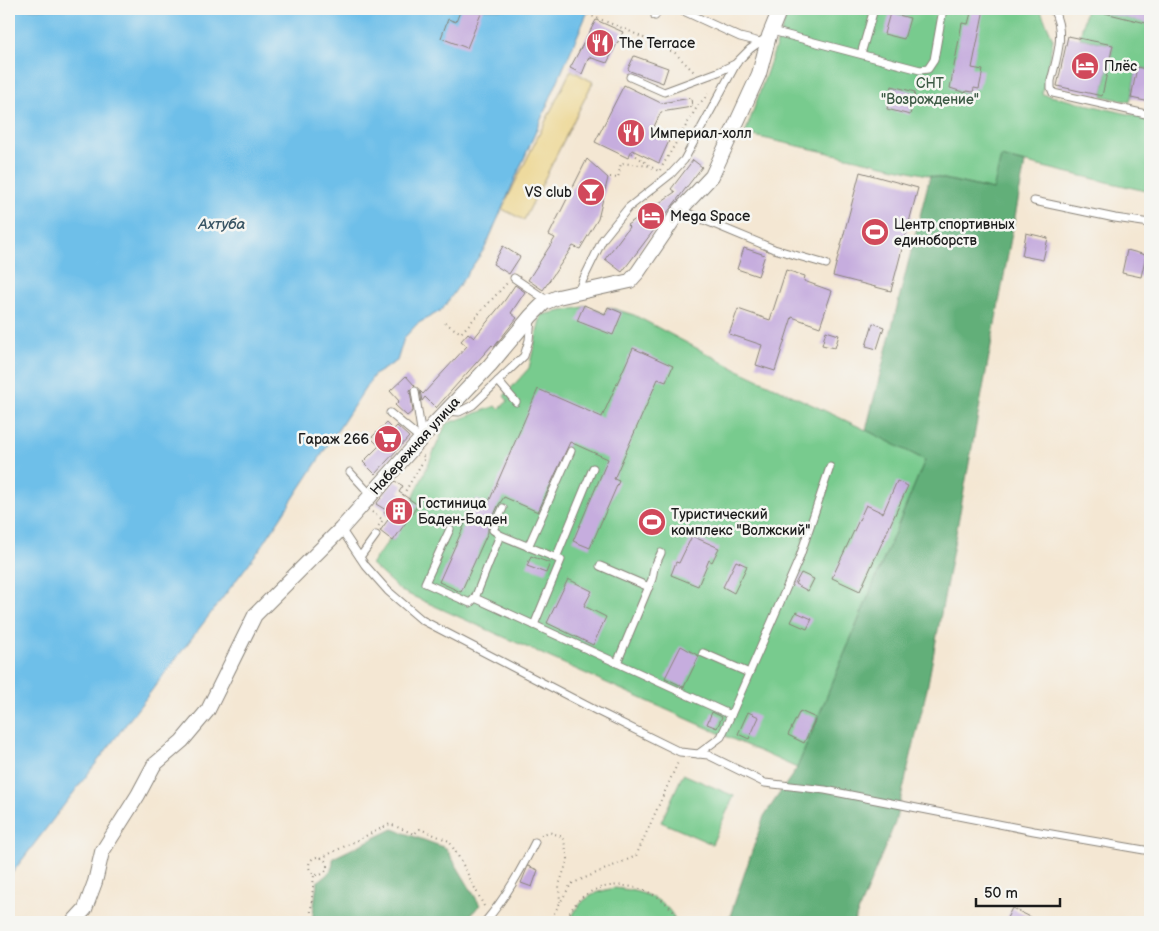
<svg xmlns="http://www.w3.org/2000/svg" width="1159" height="931" viewBox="0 0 1159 931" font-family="'Balsamiq Sans',sans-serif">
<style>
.green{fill:#78cb8e;stroke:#4a7455}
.forest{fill:#62af79;stroke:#3f664a}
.sand{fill:#eeda9e;stroke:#857b5d}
.water{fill:#6ebfe9;stroke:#456e82}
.building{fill:#c6adde}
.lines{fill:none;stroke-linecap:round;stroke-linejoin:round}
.service-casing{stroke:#888278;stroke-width:9}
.minor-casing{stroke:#888278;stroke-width:16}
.path{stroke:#888278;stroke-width:2;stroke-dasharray:1 4;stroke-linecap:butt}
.service{stroke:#fff;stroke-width:7}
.minor{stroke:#fff;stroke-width:14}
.labels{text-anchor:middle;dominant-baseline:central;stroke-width:5;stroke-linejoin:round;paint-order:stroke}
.poi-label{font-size:14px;fill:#1c1c1c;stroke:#f6f6f2;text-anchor:start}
.park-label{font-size:14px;fill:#3c5944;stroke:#f6f6f2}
.street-label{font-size:14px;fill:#1c1c1c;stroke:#f6f6f2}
.water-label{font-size:15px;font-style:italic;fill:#395564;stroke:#f6f6f2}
</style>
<rect width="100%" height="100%" fill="#f6f6f2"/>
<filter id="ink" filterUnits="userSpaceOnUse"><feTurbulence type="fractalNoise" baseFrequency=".02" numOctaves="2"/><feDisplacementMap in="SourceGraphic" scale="10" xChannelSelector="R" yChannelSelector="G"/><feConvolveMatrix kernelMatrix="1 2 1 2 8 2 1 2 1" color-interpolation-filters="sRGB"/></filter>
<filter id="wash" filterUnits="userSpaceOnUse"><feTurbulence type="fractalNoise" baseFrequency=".0096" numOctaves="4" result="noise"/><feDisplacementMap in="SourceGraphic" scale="20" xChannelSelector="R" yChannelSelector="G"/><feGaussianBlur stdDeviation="1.12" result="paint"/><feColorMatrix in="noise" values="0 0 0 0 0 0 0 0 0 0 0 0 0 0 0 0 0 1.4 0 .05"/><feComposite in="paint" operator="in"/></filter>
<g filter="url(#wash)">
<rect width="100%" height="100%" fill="#f4e7d3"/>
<g class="green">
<polygon points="789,9 1040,9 1053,39 1042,94 1150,119 1150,192 1001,157 994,190 745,134"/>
<polygon points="1086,9 1149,23 1150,19 1150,70 1137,67 1130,102 1102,96 1113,45 1080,38"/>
<polygon points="584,305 605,314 608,307 634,315 738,370 866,430 925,460 797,768 401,591 371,564 390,539 393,541 412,501 446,424 496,406 499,409 508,401 504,396 529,368 541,315 583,307"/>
<polygon points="683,774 734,796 712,844 661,822"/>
<path d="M614,888C637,890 667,897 676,922H570C578,900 591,893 614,888Z"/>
</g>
<g class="forest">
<polygon points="1001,157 1025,163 927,689 895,823 854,922 728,922 764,816 797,768 925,460 866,430 930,176 993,190"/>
<path d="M393,829L446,848L480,905L464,922H312L317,882C327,875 334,871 333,858Z"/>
</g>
<polygon class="sand" points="571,70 593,82 524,220 502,209"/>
<polygon class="water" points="9,9 589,9 485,248 442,310 417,324 404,338 397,361 374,375 260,549 9,877"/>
<g id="blocks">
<g class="building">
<polygon points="461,9 483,9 467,48 441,38 448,19 456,22"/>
<polygon points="972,9 984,9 972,68 983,70 979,89 974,88 973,92 966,91 966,93 950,88 962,23 968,24"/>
<polygon points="1101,9 1150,9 1150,24 1101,12"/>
<polygon points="890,13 910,18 904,39 884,34"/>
<polygon points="596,20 623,32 607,63 589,57 582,74 570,68"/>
<polygon points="1068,36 1113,45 1102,96 1057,86"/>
<polygon points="634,56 668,68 663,83 630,71 628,69"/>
<polygon points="1137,67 1150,70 1150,102 1131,98"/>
<polygon points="624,85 661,103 691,98 692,107 661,112 651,133 669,141 659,163 632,150 628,158 595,142"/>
<polygon points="892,86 915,92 910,115 887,109"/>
<polygon points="587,159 608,178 598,219 580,249 573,246 543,290 528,280 555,238 549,235"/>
<polygon points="693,160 702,167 622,272 605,259 629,227 627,225 675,192 671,189"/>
<polygon points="860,172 918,188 891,291 833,276"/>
<polygon points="1026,233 1048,238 1043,260 1022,256"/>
<polygon points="503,246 520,257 509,274 493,264"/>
<polygon points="744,248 765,255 758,276 737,269"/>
<polygon points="1127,250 1146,255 1141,277 1122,273"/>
<polygon points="786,270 805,276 804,281 832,291 820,327 792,317 775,371 756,365 762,345 729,334 738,309 770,320"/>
<polygon points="515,285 525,292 511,313 517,318 494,347 492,345 436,408 425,397 422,401 420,391 423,394 467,346 461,341 468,333 474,338 505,300"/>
<polygon points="584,305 605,314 608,307 622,313 613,335 577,321"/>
<polygon points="873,323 884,327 877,349 866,346"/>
<polygon points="826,331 839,335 835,348 822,345"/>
<polygon points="633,348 673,366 666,382 658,379 614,479 619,481 590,548 573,541 608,459 570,442 538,512 504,497 498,506 488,528 488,532 461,592 439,582 476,499 488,504 538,389 602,417"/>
<polygon points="406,376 415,386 410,390 413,411 407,416 395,405 399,401 390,391"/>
<polygon points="386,423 393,430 397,426 409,437 375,474 363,462 379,446 371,438"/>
<polygon points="395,481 403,486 399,492 418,505 393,541 380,531 390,517 384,513 386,510 376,504"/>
<polygon points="897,481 908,486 860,591 832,578 866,505 883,513"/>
<polygon points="692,536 719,548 712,562 709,560 698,586 671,575 676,562 679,563"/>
<polygon points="531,556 550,563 546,573 527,566"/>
<polygon points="736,561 747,566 734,593 723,587"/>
<polygon points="801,573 814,579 808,591 795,584"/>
<polygon points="568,579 592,591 584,606 606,617 593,645 547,623"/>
<polygon points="796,612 812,619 807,629 791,622"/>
<polygon points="681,646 699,656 684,687 665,678"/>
<polygon points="800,711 816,718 804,743 788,735"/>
<polygon points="712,712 722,717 717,728 707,724"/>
<polygon points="748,712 759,717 749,739 738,734"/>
<polygon points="528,866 538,870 532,887 521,883"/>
<polygon points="1012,908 1041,922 1005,922"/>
</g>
</g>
</g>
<g filter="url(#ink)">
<use href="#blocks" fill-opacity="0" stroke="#888278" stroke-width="1"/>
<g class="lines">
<defs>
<g id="service">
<polyline points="679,9 740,37 760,42"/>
<path d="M1053,9C1066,33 1057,56 1051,81V88L1053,93L1150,115"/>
<polyline points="655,16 658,9"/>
<polyline points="772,31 920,70 928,69 934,60 943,9"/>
<polyline points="861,54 874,9"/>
<polyline points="630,77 664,92 718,72 737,63"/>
<polyline points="1034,201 1115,218 1150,223"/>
<polyline points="680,210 774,249 826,264"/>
<polyline points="514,278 548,301"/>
<polyline points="578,293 582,282 603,239 628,208 671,174 684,160 737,62 750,49 767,37"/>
<polyline points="498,381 516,402"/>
<polyline points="415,391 422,437"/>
<polyline points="446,411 459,412 473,405 524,356 529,340 531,319"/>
<polyline points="390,413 421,439"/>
<polyline points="350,472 371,495"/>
<polyline points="503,508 493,530 500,535 475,598 731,715 721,737 698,754"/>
<polyline points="341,529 365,565 388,591 422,620 599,712 680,752 708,755 765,783 825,790 1034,831 1150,851"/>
<polyline points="450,529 425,583 470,603 475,598"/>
<polyline points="500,535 561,560 534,625"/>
<polyline points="528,547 571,451"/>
<polyline points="360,557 376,535"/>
<polyline points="556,558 593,468"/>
<polyline points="600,566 649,587"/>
<polyline points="703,653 749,673"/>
<polyline points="617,663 652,579 654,568 661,553"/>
<polyline points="731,715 799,559 830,467"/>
<path d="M485,922C506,897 520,872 535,842"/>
</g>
<polyline id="minor" points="73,922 85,909 95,882 102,852 138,795 154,765 182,741 208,710 255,615 341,529 435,423 490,365 531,316 544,303 558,297 630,281 638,272 680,210 712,176 759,74 769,36 780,9"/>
</defs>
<use href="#service" class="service-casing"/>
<use href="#minor" class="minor-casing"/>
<g class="path">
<polyline points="574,9 627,30 675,53 694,72"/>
<polyline points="632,153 649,165"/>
<polyline points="660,170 697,107 708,94"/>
<polyline points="610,177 618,178 621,163 650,166 660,172"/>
<polyline points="445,323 461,333 508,282"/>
<polyline points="403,495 425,458 423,456"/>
<polyline points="372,512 383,520 377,528"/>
<polyline points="541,835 549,832 563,837 568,859 559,885 560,902"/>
<circle cx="318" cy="866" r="9"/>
<polyline points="321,858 390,824 414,834 420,829 449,841 461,861 485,908"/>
<polyline points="310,922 314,875"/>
<polyline points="549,922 571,884 636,856 679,760"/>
<path d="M566,922C582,869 659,878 680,922"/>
</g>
<use href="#service" class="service"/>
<use href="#minor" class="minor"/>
</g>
</g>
<defs>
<symbol id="restaurant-disc" viewBox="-11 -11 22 22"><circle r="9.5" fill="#d1495b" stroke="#f6f6f2"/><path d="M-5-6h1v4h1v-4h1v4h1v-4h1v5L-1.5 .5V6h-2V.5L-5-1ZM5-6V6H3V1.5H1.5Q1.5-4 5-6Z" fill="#fff"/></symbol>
<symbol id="hotel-disc" viewBox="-11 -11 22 22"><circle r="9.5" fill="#d1495b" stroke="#f6f6f2"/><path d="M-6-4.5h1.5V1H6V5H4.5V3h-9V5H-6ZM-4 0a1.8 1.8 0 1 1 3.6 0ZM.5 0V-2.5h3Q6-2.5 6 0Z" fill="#fff"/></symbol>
<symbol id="bar-disc" viewBox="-11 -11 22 22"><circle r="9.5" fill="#d1495b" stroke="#f6f6f2"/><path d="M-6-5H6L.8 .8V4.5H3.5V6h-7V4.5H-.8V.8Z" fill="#fff"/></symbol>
<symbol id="stadium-disc" viewBox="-11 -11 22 22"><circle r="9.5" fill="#d1495b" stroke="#f6f6f2"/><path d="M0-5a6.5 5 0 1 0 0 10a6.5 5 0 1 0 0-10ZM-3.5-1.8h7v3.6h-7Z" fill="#fff"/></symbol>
<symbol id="supermarket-disc" viewBox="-11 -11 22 22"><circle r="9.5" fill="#d1495b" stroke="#f6f6f2"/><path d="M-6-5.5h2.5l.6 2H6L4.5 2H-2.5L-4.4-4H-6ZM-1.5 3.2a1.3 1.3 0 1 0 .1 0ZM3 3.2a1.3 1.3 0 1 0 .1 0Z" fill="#fff"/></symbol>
<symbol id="building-disc" viewBox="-11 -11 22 22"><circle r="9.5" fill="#d1495b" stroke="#f6f6f2"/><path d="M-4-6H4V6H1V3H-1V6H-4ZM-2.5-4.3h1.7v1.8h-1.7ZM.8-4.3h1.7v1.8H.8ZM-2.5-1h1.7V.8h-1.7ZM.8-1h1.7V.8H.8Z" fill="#fff"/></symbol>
</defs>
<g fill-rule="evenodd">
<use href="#restaurant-disc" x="584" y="27" width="32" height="32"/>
<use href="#hotel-disc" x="1069" y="50" width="32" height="32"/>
<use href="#restaurant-disc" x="615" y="117" width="32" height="32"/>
<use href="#bar-disc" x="575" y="176" width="32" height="32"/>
<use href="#hotel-disc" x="635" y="200" width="32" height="32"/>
<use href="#stadium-disc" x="859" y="216" width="32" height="32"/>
<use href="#supermarket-disc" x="372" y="423" width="32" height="32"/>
<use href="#building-disc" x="383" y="495" width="32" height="32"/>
<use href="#stadium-disc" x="636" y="506" width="32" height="32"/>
</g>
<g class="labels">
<g class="poi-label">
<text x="619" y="43">The Terrace</text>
<text x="1104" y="66">Плёс</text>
<text x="650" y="133">Империал-холл</text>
<text x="572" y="192" text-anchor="end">VS club</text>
<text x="670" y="216">Mega Space</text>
<text x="894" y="224">Центр спортивных<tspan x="894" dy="16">единоборств</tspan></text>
<text x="369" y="439" text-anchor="end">Гараж 266</text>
<text x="418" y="503">Гостиница<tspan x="418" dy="16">Баден-Баден</tspan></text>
<text x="671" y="514">Туристический<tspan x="671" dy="16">комплекс "Волжский"</tspan></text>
</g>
<g class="park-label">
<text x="930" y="83">СНТ<tspan x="930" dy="16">"Возрождение"</tspan></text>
</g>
<g class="street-label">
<text transform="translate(415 446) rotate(-48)">Набережная улица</text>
</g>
<g class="water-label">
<text x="222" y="224">Ахтуба</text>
</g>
</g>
<rect width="1159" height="931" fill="none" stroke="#f6f6f2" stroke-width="30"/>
<path d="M976 898v8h84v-8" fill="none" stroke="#1c1c1c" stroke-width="2.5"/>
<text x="984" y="898" font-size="15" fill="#1c1c1c" stroke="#f6f6f2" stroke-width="4" paint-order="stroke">50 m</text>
</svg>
